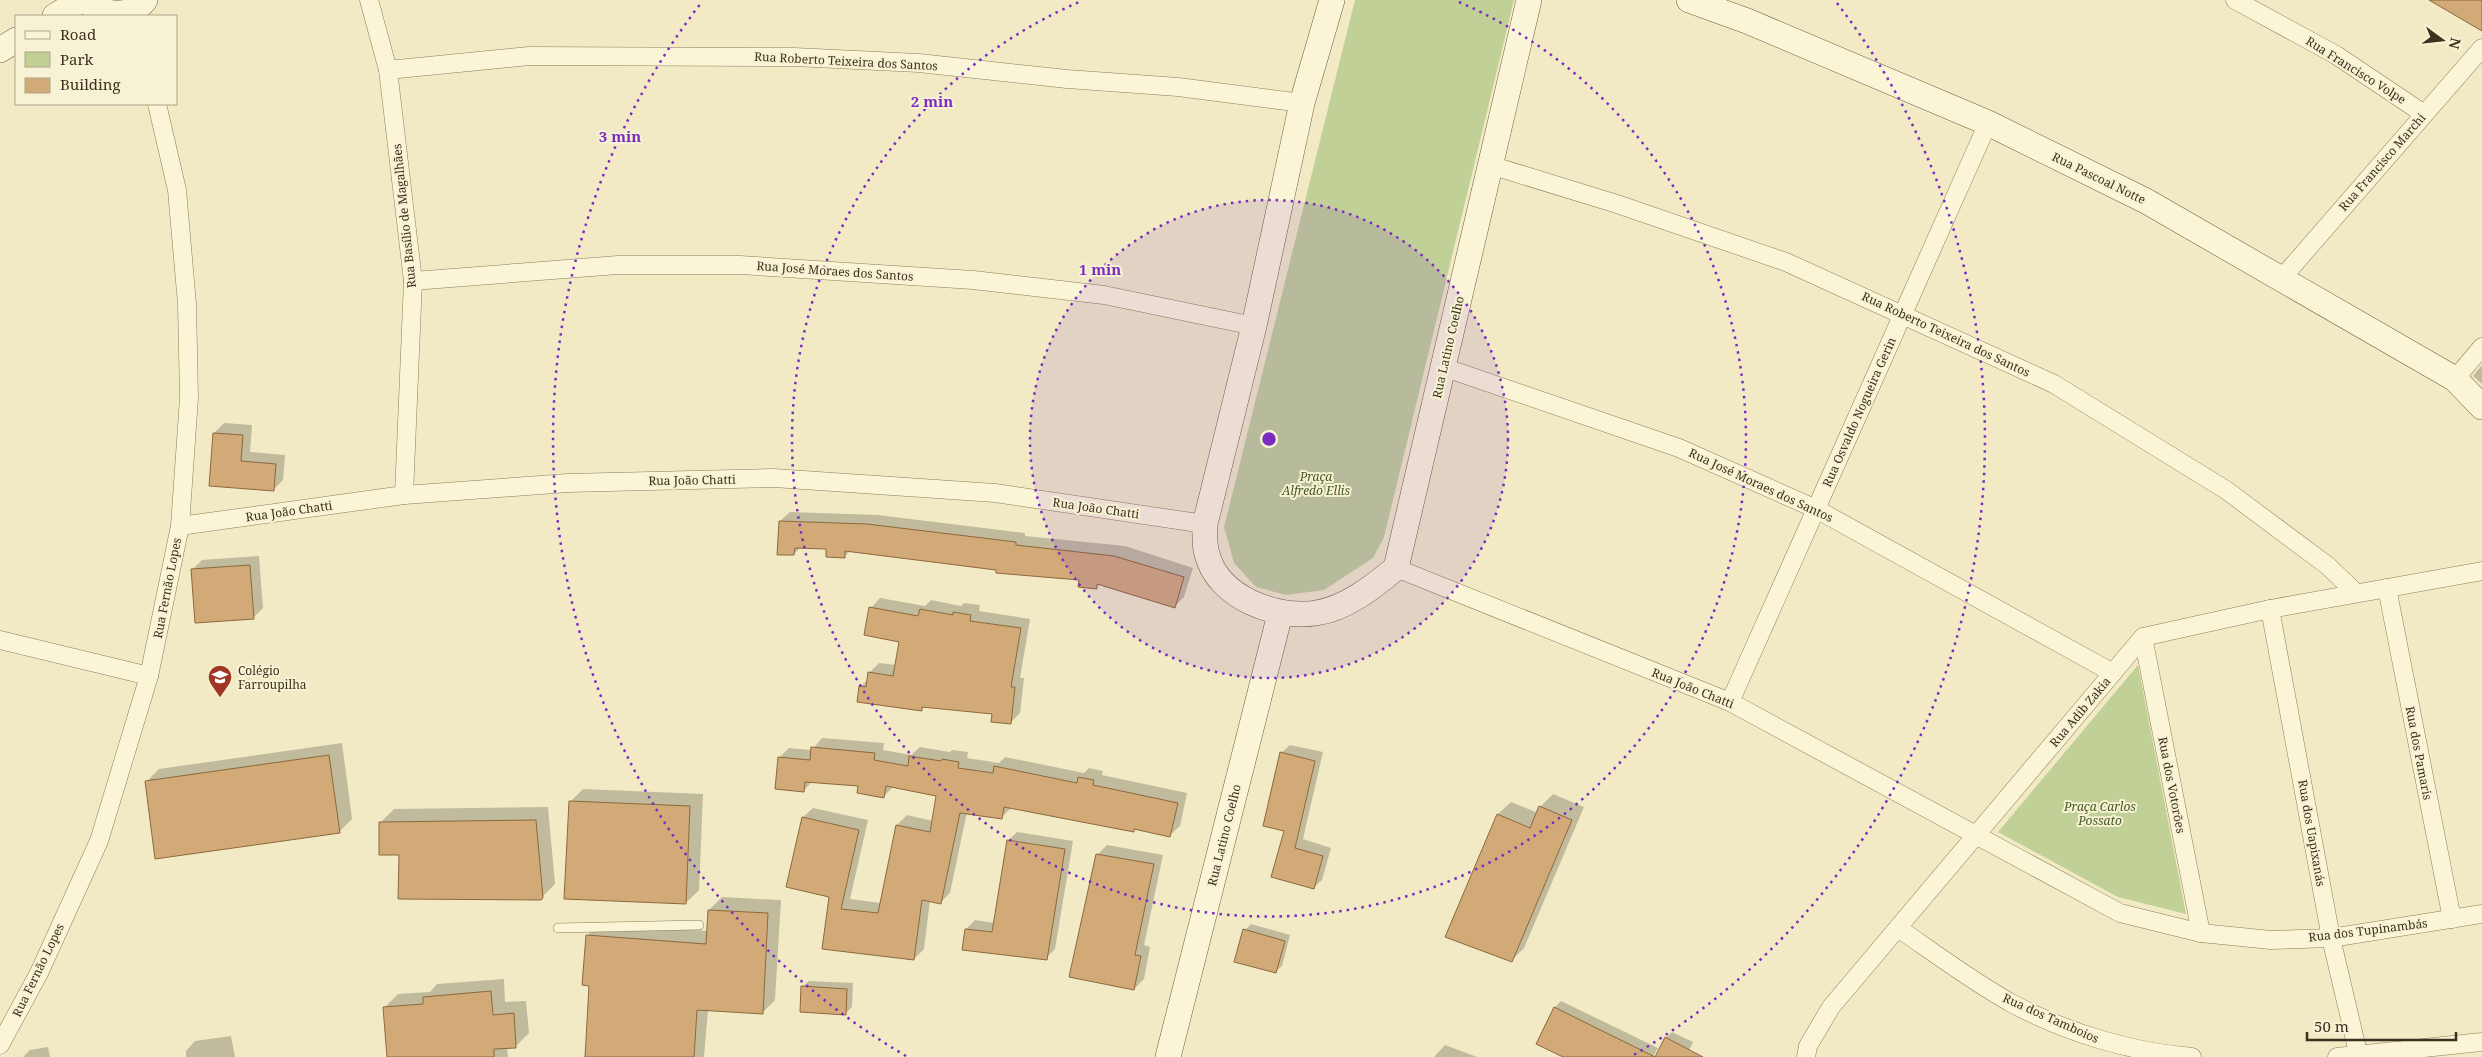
<svg xmlns="http://www.w3.org/2000/svg" width="2482" height="1057" viewBox="0 0 2482 1057" font-family="'Noto Serif',serif">
<style>
.green{fill:#c1d097}
.shadow{fill:#0003}
.building{fill:#d1aa78;stroke:#8d683d}
.lines{fill:none;stroke-linecap:round;stroke-linejoin:round}
.lane-casing{stroke:#8d7c59;stroke-width:10}
.street-casing{stroke:#8d7c59;stroke-width:19}
.secondary-casing{stroke:#6f5d3c;stroke-width:26}
.lane{stroke:#fbf5d8;stroke-width:9}
.street{stroke:#fbf5d8;stroke-width:18}
.secondary{stroke:#fbf5d8;stroke-width:25}
.ring{fill:none;stroke:#7b2cbf;stroke-width:2.5;stroke-dasharray:2.5 5}
.labels{text-anchor:middle;dominant-baseline:central;stroke-width:4;stroke-linejoin:round;paint-order:stroke}
.street-label{font-size:12px;fill:#3c311e;stroke:#f8f2d4}
.park-label{font-size:12px;font-style:italic;fill:#445923;stroke:#f8f2d4}
.poi-label{font-size:12px;fill:#3c311e;stroke:#f8f2d4;text-anchor:start}
.centre{fill:#7b2cbf;stroke:#f8f2d4;stroke-width:2.5}
.ring-label{font-size:15px;text-anchor:middle;font-weight:bold;fill:#7b2cbf;stroke:#f8f2d4;stroke-width:4;stroke-linejoin:round;paint-order:stroke}
</style>
<rect width="100%" height="100%" fill="#f1eac4"/>
<g class="green">
<polygon points="1355,0 1514,0 1384,537 1373,558 1324,590 1286,595 1256,587 1234,563 1224,527"/>
<polygon points="2138,665 2186,914 2118,897 1998,832"/>
</g>
<g class="shadow">
<polygon points="2482,365 2482,384 2473,376"/>
<polygon points="224,423 252,425 250,452 285,455 283,480 273,490 210,485 214,433"/>
<polygon points="790,512 878,515 1025,533 1025,536 1125,546 1193,568 1184,597 1174,607 1100,584 1096,588 1080,579 851,550 845,556 828,548 801,547 794,554 780,521"/>
<polygon points="259,556 263,608 253,618 192,570 202,560"/>
<polygon points="880,598 925,606 931,600 961,606 964,603 980,605 979,611 1030,619 1020,678 1024,678 1020,713 1010,723 993,713 925,706 921,710 860,687 868,679 869,673 879,663 896,665 901,641 871,608"/>
<polygon points="822,738 884,743 883,750 911,755 920,747 950,752 952,750 968,752 967,758 999,763 1005,757 1084,773 1089,768 1103,771 1102,775 1187,793 1180,826 1170,835 1136,828 1133,831 1012,807 1002,817 967,812 950,893 941,902 930,900 924,949 914,959 824,948 830,896 803,817 813,808 868,820 850,899 881,903 897,825 907,815 933,821 937,794 893,787 883,797 860,785 813,781 803,791 779,758 789,748 812,750"/>
<polygon points="342,743 352,819 339,832 146,782 159,769"/>
<polygon points="1290,745 1323,752 1303,839 1331,848 1322,880 1313,888 1286,830 1281,753"/>
<polygon points="583,789 703,794 699,890 686,903 570,802"/>
<polygon points="1553,794 1584,807 1524,948 1511,961 1498,814 1511,802 1538,813 1540,807"/>
<polygon points="548,807 555,884 540,899 400,854 381,822 394,809"/>
<polygon points="1017,832 1073,841 1055,949 1046,958 964,949 966,929 975,920 995,923 1008,841"/>
<polygon points="1107,845 1163,855 1144,945 1150,947 1144,979 1134,989 1097,855"/>
<polygon points="722,897 781,900 775,1000 762,1013 708,1010 704,1057 586,1057 591,985 584,984 588,935 601,922 708,931 709,910"/>
<polygon points="1251,924 1290,935 1282,966 1275,972 1245,930"/>
<polygon points="504,979 505,1002 526,1001 529,1033 516,1046 507,1047 508,1057 389,1057 385,1007 398,994 430,992 437,984"/>
<polygon points="809,981 853,983 852,1007 846,1013 802,987"/>
<polygon points="1561,1001 1658,1048 1653,1057 1568,1057 1538,1043 1555,1007"/>
<polygon points="1672,1032 1693,1042 1686,1057 1665,1057 1666,1038"/>
<polygon points="231,1036 235,1057 186,1057 186,1051 195,1041"/>
<polygon points="1445,1045 1477,1057 1434,1057"/>
<polygon points="48,1047 50,1057 23,1057 30,1050"/>
</g>
<g class="building">
<polygon points="2429,0 2482,0 2482,31"/>
<polygon points="213,433 243,435 241,461 276,464 274,491 209,486"/>
<polygon points="779,521 867,524 1016,542 1016,545 1114,556 1184,577 1175,608 1097,584 1097,589 1078,587 1079,580 996,573 996,570 845,551 845,558 826,557 826,549 795,548 794,555 777,555"/>
<polygon points="250,565 254,619 195,623 191,569"/>
<polygon points="869,607 918,616 920,609 953,615 953,612 971,615 970,621 1021,628 1011,687 1015,687 1011,724 991,722 992,714 922,707 922,711 857,702 859,686 866,687 868,672 893,676 899,642 864,635"/>
<polygon points="811,747 875,753 874,760 908,766 909,756 941,761 942,759 959,762 958,768 993,773 994,766 1077,783 1078,777 1094,780 1093,785 1178,803 1170,837 1134,829 1134,832 1004,807 1002,819 960,813 941,904 922,900 914,960 822,949 829,897 786,887 802,817 859,830 841,909 878,913 896,825 930,832 936,796 886,786 884,798 857,793 858,786 805,782 804,792 775,789 778,757 810,760"/>
<polygon points="1280,752 1315,761 1295,848 1323,856 1314,889 1271,877 1284,831 1263,826"/>
<polygon points="329,755 340,833 155,859 145,781"/>
<polygon points="569,801 690,806 686,904 564,899"/>
<polygon points="1539,806 1572,820 1512,962 1445,937 1497,814 1530,828"/>
<polygon points="536,820 543,898 541,900 398,899 399,855 379,855 379,822"/>
<polygon points="1007,840 1065,849 1047,960 962,950 965,929 992,932"/>
<polygon points="1096,854 1154,864 1135,955 1141,956 1134,990 1069,977"/>
<polygon points="708,910 768,913 763,1014 697,1010 694,1057 585,1057 589,986 582,985 586,935 706,944"/>
<polygon points="1243,929 1285,941 1276,973 1234,962"/>
<polygon points="801,986 847,989 846,1015 800,1012"/>
<polygon points="491,991 493,1015 514,1013 516,1048 494,1049 494,1057 387,1057 383,1007 423,1004 423,997"/>
<polygon points="1554,1007 1655,1057 1665,1037 1703,1057 1563,1057 1536,1044"/>
</g>
<g class="lines">
<defs>
<polyline id="lane" points="558,928 699,925"/>
<g id="street">
<polyline points="369,0 388,70 413,281 404,495"/>
<polyline points="2235,0 2336,55 2424,114"/>
<polyline points="388,70 529,56 794,57 919,63 1067,79 1178,87 1302,103"/>
<polyline points="1490,165 1617,204 1786,262 2054,384 2226,490 2328,566 2356,593"/>
<polyline points="2282,278 2482,48"/>
<polyline points="413,281 618,265 740,265 973,280 1104,295 1254,326"/>
<polyline points="1443,367 1679,448 1816,509 2113,673"/>
<polyline points="2455,379 2482,347"/>
<polyline points="180,526 404,495 568,483 774,478 995,493 1205,524"/>
<polyline points="1396,568 1730,702 2120,913 2201,933 2271,940 2331,938 2482,914"/>
<polyline points="2387,588 2452,919"/>
<polyline points="2270,609 2331,938 2359,1057"/>
<polyline points="2143,637 2201,933"/>
<polyline points="0,640 149,676"/>
<polyline points="1730,702 1988,123"/>
<path d="M1898,928C1936,954 1973,982 2013,1004C2068,1033 2131,1052 2192,1057"/>
<polyline points="0,1045 39,973 99,841 149,676 180,526 189,398 187,304 177,190 157,104"/>
<polyline points="1806,1057 1808,1046 1831,1007 2143,637 2270,609 2482,571"/>
<polyline points="2337,1057 2482,1042"/>
</g>
<g id="secondary">
<path d="M84,0C103,14 127,21 145,0"/>
<path d="M1332,0L1302,103L1254,326L1205,524C1205,533 1204,545 1207,554C1218,598 1276,619 1316,613C1346,609 1374,586 1396,568L1529,0"/>
<polyline points="1689,0 1747,21 1988,123 2146,201 2455,379 2482,407"/>
<polyline points="55,16 81,0"/>
<polyline points="0,50 16,40"/>
<polyline points="1168,1057 1280,614"/>
</g>
</defs>
<use href="#lane" class="lane-casing"/>
<use href="#street" class="street-casing"/>
<use href="#secondary" class="secondary-casing"/>
<use href="#lane" class="lane"/>
<use href="#street" class="street"/>
<use href="#secondary" class="secondary"/>
</g>
<circle cx="1269" cy="439" r="239" fill="#7b2cbf" fill-opacity=".12"/>
<g class="ring">
<circle cx="1269" cy="439" r="239"/>
<path d="M1459 2A477 477 0 1 1 1079 2"/>
<path d="M906 1056A716 716 0 0 1 701 3M1837 3A716 716 0 0 1 1632 1056"/>
</g>
<defs>
<symbol id="school-pin" viewBox="-11 -11 22 30"><path d="M0 17L-7.5 6A9.5 9.5 0 1 1 7.5 6Z" fill="#9f3625" stroke="#f8f2d4"/><path d="M0-5L7-2L0 1L-7-2ZM-4 1L0 2.5L4 1V4Q0 6-4 4Z" fill="#fff"/></symbol>
</defs>
<g fill-rule="evenodd">
<use href="#school-pin" x="206" y="663" width="28" height="38"/>
</g>
<g class="labels">
<g class="street-label">
<text transform="translate(846 61) rotate(3)">Rua Roberto Teixeira dos Santos</text>
<text transform="translate(2356 70) rotate(32)">Rua Francisco Volpe</text>
<text transform="translate(2382 162) rotate(-49)">Rua Francisco Marchi</text>
<text transform="translate(2099 178) rotate(26)">Rua Pascoal Notte</text>
<text transform="translate(404 216) rotate(-96)">Rua Basílio de Magalhães</text>
<text transform="translate(835 271) rotate(4)">Rua José Moraes dos Santos</text>
<text transform="translate(1946 334) rotate(25)">Rua Roberto Teixeira dos Santos</text>
<text transform="translate(1448 347) rotate(-77)">Rua Latino Coelho</text>
<text transform="translate(1859 412) rotate(-66)">Rua Osvaldo Nogueira Gerin</text>
<text transform="translate(692 480) rotate(-1)">Rua João Chatti</text>
<text transform="translate(1761 485) rotate(25)">Rua José Moraes dos Santos</text>
<text transform="translate(1096 508) rotate(8)">Rua João Chatti</text>
<text transform="translate(289 511) rotate(-8)">Rua João Chatti</text>
<text transform="translate(167 588) rotate(-79)">Rua Fernão Lopes</text>
<text transform="translate(1693 688) rotate(22)">Rua João Chatti</text>
<text transform="translate(2080 712) rotate(-50)">Rua Adib Zakia</text>
<text transform="translate(2419 753) rotate(79)">Rua dos Pamaris</text>
<text transform="translate(2172 785) rotate(79)">Rua dos Votorões</text>
<text transform="translate(2312 833) rotate(80)">Rua dos Uapixanás</text>
<text transform="translate(1224 835) rotate(-76)">Rua Latino Coelho</text>
<text transform="translate(2368 930) rotate(-7)">Rua dos Tupinambás</text>
<text transform="translate(38 970) rotate(-64)">Rua Fernão Lopes</text>
<text transform="translate(2051 1018) rotate(24)">Rua dos Tamboios</text>
</g>
<g class="park-label">
<text x="1316" y="476">Praça<tspan x="1316" dy="14">Alfredo Ellis</tspan></text>
<text x="2100" y="806">Praça Carlos<tspan x="2100" dy="14">Possato</tspan></text>
</g>
<g class="poi-label">
<text x="238" y="670">Colégio<tspan x="238" dy="14">Farroupilha</tspan></text>
</g>
</g>
<circle cx="1269" cy="439" r="8" class="centre"/>
<g class="ring-label">
<text x="932" y="107">2 min</text>
<text x="620" y="142">3 min</text>
<text x="1100" y="275">1 min</text>
</g>
<rect x="15" y="15" width="162" height="90" fill="#f8f2d4" stroke="#ada58b"/>
<rect x="25" y="31" width="25" height="8" fill="#fbf5d8" stroke="#ada58b"/>
<text x="60" y="40" font-size="15" fill="#3c311e">Road</text>
<rect x="25" y="52" width="25" height="15" fill="#c1d097" stroke="#ada58b"/>
<text x="60" y="65" font-size="15" fill="#3c311e">Park</text>
<rect x="25" y="78" width="25" height="15" fill="#d1aa78" stroke="#ada58b"/>
<text x="60" y="90" font-size="15" fill="#3c311e">Building</text>
<g transform="translate(2442 40) rotate(105)" stroke="#f8f2d4" stroke-width="4" paint-order="stroke">
<path d="M0-4L9 19L0 12L-9 19Z" fill="#3c311e"/>
<text y="-8" font-size="14" font-weight="bold" text-anchor="middle" fill="#3c311e">N</text>
</g>
<path d="M2307 1032v8h149v-8" fill="none" stroke="#3c311e" stroke-width="2.5"/>
<text x="2314" y="1032" font-size="15" fill="#3c311e" stroke="#f8f2d4" stroke-width="4" paint-order="stroke">50 m</text>
</svg>
